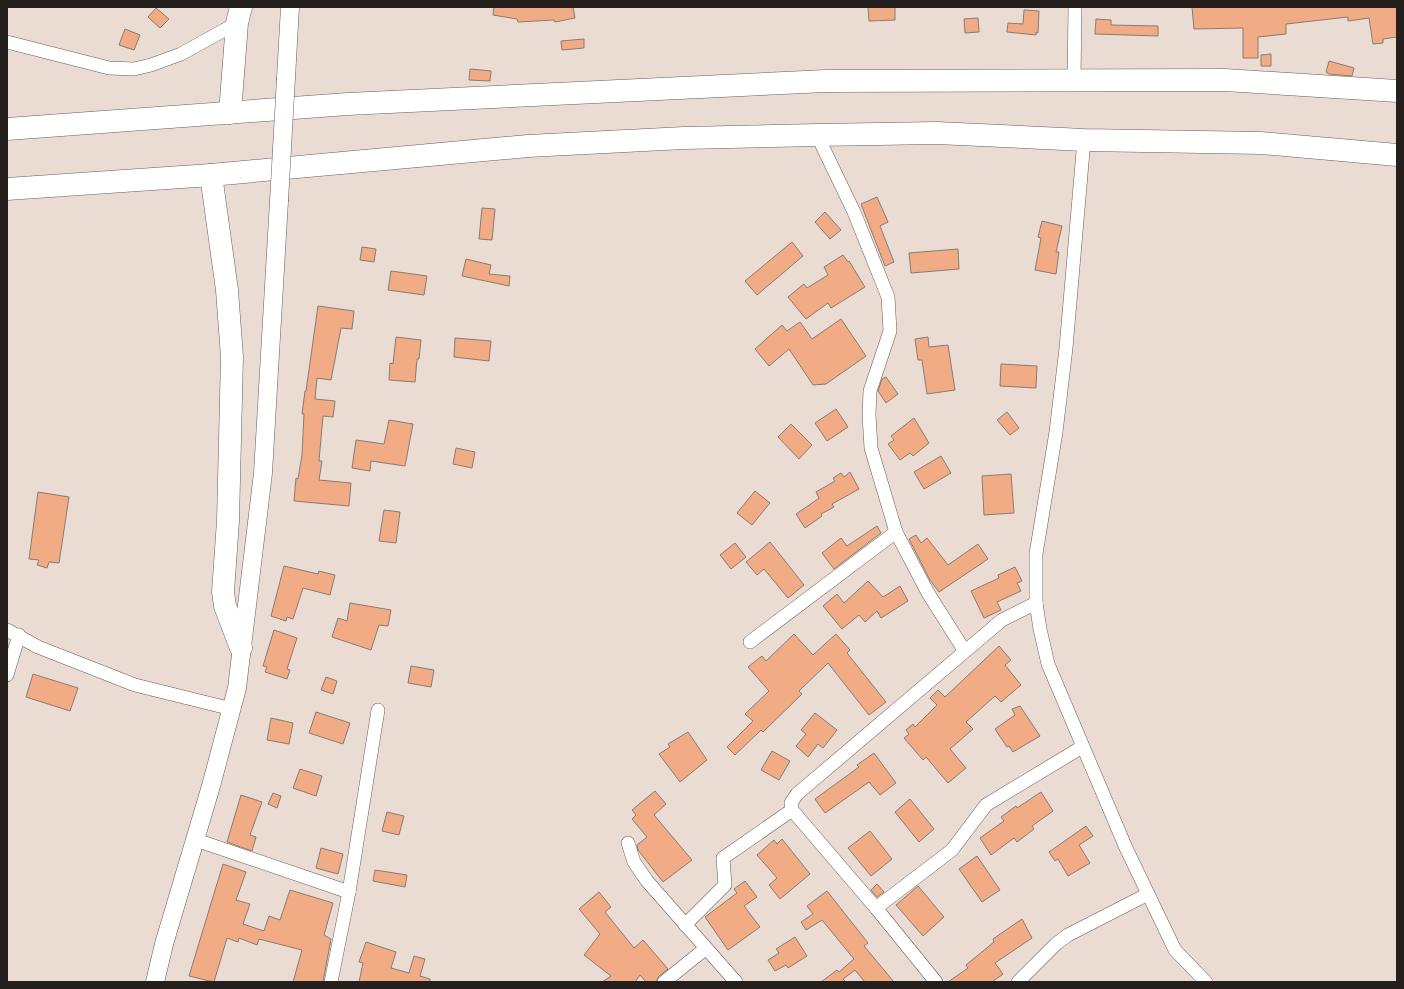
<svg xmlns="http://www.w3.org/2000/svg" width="1404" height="989" viewBox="0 0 1404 989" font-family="'DM Sans',sans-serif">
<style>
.building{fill:#f2ac85;stroke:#897b74}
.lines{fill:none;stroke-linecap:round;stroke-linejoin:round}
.minor-casing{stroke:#6a5d56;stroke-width:14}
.secondary-casing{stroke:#6a5d56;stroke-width:19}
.motorway-casing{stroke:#6a5d56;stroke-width:23}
.minor{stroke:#fff;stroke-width:13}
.secondary{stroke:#fff;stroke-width:18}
.motorway{stroke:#fff;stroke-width:22}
.secondary-bridge-casing{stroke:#6a5d56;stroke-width:19;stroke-linecap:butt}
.secondary-bridge{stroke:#fff;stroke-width:18}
</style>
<rect width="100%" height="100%" fill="#eadbd3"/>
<g class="building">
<polygon points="494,7 573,7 575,18 555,22 554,20 518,22 517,19 493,15"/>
<polygon points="868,7 895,7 895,20 869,21"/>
<polygon points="1192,7 1397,7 1397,37 1383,39 1383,43 1373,44 1369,18 1348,21 1348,17 1286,24 1286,34 1258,37 1258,58 1243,58 1243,28 1194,29"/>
<polygon points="156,8 169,19 160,28 148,17"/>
<polygon points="1024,10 1039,11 1038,33 1036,32 1036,35 1007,32 1008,23 1023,24"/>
<polygon points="978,18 979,32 965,33 964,19"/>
<polygon points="1096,19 1111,20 1111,25 1158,26 1158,36 1095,34"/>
<polygon points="125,29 140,35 134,50 119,45"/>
<polygon points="584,39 584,48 562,50 561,41"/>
<polygon points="1271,54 1271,66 1261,66 1261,55"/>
<polygon points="1329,61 1354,68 1352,76 1329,74 1326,72"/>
<polygon points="470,69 491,71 490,81 469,80"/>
<polygon points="877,197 888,222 880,226 894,262 885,266 861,204"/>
<polygon points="482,208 495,209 492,240 479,239"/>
<polygon points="825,212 841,230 830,239 815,222"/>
<polygon points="1042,221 1062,226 1056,252 1059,252 1056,274 1035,270 1041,238 1038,237"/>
<polygon points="792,242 803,256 757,295 745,281"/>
<polygon points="362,247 376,249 374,262 360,260"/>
<polygon points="958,249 959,269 911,273 909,253"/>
<polygon points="843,255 848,262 849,261 865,287 831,308 828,303 806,319 788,297 804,284 807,288 828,275 824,267"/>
<polygon points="466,259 491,265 489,274 510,276 509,286 462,276"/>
<polygon points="391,271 427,276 424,295 388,290"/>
<polygon points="318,306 354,311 352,329 341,328 331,380 317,378 315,399 335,401 333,417 323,416 319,461 322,461 319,480 351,483 349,506 294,501 296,478 298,479 302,455 304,414 302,414 305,391 306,391"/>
<polygon points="841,319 866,356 826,384 813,385 789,349 769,366 755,349 782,325 787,331 800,322 812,339"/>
<polygon points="396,337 421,340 419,359 417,359 415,382 389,380 390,363 393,364"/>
<polygon points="928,337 929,347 948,345 955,390 927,394 922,360 918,360 915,339"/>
<polygon points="455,338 491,341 489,361 454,357"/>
<polygon points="1001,364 1037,366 1036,388 1000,386"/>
<polygon points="886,377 898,394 886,403 878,391 882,379"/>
<polygon points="836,409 848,427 827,441 815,423"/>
<polygon points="1007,412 1019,428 1010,435 997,420"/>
<polygon points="914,418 929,443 913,456 910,453 900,460 888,444 894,440 891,436"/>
<polygon points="389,420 413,424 405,466 371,461 370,471 352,468 356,440 384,444"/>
<polygon points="791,424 812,445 799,459 778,437"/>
<polygon points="456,448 475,452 472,468 453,464"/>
<polygon points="941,456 951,473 924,489 914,472"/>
<polygon points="850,472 859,489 832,504 834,507 821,514 822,516 805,528 796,514 818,499 819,498 816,492 835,481 833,478 841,473 844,477"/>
<polygon points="1011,474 1014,513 984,515 982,476"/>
<polygon points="755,491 770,503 752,525 737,513"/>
<polygon points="38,492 69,497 59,563 49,562 47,568 37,565 39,560 29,559"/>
<polygon points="384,510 400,512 396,543 379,541"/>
<polygon points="877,526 881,533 834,569 822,553 841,538 847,546"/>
<polygon points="916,535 921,543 927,538 948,565 978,544 988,559 939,592 930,580 909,539"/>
<polygon points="770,542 804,585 788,598 764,569 757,575 746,562"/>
<polygon points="735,543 746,557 731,569 720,555"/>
<polygon points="284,566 318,574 319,571 335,575 330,595 303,588 293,619 287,617 286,621 271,616"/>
<polygon points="1015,567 1022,581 1017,583 1021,591 997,602 1001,610 984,618 971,591 999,578 998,575"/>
<polygon points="868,581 883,597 900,586 908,601 881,618 877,611 865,622 859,615 842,629 823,606 837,594 844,603"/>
<polygon points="350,603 391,610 388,626 379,625 371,650 332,637 338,618 347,621"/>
<polygon points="274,630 297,638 287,669 290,670 287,679 265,672 267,667 263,666"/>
<polygon points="794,634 813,655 836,634 850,650 847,653 886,702 869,715 828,663 799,691 802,694 763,732 761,730 735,755 727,747 753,721 745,714 769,691 748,667 762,656 766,661"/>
<polygon points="999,646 1011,660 1005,665 1021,685 1001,702 995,696 966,722 973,729 950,749 966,768 948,783 926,757 923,760 904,738 909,734 906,730 913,724 915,727 937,705 930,698 938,690 945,697"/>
<polygon points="411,666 434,670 431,687 408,683"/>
<polygon points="33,674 78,688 70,711 26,697"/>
<polygon points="326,677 337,681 333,694 321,690"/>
<polygon points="1020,706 1040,736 1013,752 1009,746 1007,747 995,729 1015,715 1012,709"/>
<polygon points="316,712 350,723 343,744 309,733"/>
<polygon points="815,713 837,730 823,748 818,744 808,757 796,746 806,734 801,730"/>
<polygon points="271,718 293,723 289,744 267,740"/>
<polygon points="688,732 707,760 680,782 659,754 670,747 668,744"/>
<polygon points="772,751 790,761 779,780 761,770"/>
<polygon points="874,753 896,783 880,795 869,782 825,813 815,799 859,767 857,765"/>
<polygon points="300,769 322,776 316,796 293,788"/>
<polygon points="655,791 666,804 654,815 692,860 663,882 638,850 637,845 647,837 632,819 636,815 632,810"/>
<polygon points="1041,792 1053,811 1032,826 1034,829 1017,842 1014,838 991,855 980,838 1004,821 1001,817 1016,806 1017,808"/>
<polygon points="273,793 281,796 277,808 268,804"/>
<polygon points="241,795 262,802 250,835 256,837 252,851 227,842"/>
<polygon points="910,799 934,829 919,842 895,812"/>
<polygon points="387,812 404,816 399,835 382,831"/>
<polygon points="1086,826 1093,836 1079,845 1090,863 1068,876 1058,859 1055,861 1049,852"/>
<polygon points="870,831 892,859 871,876 848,848"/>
<polygon points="782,839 810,874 780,899 769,885 777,878 757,855 774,840 777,844"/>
<polygon points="321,848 343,854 338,874 316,868"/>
<polygon points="977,856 1000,890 982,902 959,869"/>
<polygon points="223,864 246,872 236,900 250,904 243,924 264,931 269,916 280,920 290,890 333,903 324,935 331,939 323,982 293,982 302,950 259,939 257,945 239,938 238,942 227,938 214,982 189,976"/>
<polygon points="375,870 407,875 405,887 373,881"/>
<polygon points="745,881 757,897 744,906 760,927 728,950 705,917 737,893 734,889"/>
<polygon points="877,884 884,892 877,897 871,890"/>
<polygon points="918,886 944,917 923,936 896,905"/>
<polygon points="827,891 868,943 864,946 894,982 865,982 855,970 843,979 846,982 821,982 837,970 839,972 854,959 822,920 806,930 801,922 813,914 807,906"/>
<polygon points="599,892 611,907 605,912 634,948 643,940 668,969 659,976 656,982 646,982 640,975 635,982 602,982 611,976 584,955 600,934 579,909"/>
<polygon points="1022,919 1032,938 995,963 1003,974 992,982 948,982 968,968 966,965 994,942 993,939"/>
<polygon points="795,937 807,956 788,968 786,965 775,971 768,960 779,953 776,949"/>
<polygon points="366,942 396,952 391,968 409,973 414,956 425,959 420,976 430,979 430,982 359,982 363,963 359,962"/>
</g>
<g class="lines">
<defs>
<g id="minor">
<polyline points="7,42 109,68 134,69 151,65 181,54 237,23"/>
<polyline points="1074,80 1075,7"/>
<polyline points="817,135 854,212 888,297 890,331 870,391 869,415 871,448 896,532 928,593 964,650"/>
<polyline points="1084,140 1066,348 1056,432 1036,554 1036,603 1040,629 1048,664 1126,848 1175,950 1206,982"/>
<polyline points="7,630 38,647 135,685 232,709"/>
<polyline points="750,642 896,532"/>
<polyline points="7,675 19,635"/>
<polyline points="196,840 349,892"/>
<polyline points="628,843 634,862 647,881 736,982"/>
<polyline points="876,908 952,850 986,805 1082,747"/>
<polyline points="685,925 725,885 723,858 792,810"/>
<polyline points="331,982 349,892 378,710"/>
<polyline points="664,982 705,949"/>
<polyline points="936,982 876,908 792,810 791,803 797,794 1002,620 1036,603"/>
<polyline points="1018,982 1056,944 1068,935 1148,894"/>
</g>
<g id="secondary">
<polyline points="286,78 290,7"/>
<polyline points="155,982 164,944 211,786 237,688 263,473 279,201"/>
</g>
<g id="motorway">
<polyline points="230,113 237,23 241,7"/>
<polyline points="7,129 348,104 826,81 1225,80 1397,91"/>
<polyline points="211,175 227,290 232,357 228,521 223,592 225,606 241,648"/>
<polyline points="7,189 211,175 528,146 684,138 817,135 937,133 1084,140 1261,143 1397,155"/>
</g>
</defs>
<use href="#minor" class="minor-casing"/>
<use href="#secondary" class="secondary-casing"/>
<use href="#motorway" class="motorway-casing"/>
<use href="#minor" class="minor"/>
<use href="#secondary" class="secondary"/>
<use href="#motorway" class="motorway"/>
<defs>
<polyline id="secondary-bridge" points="279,201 286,78"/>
</defs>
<use href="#secondary-bridge" class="secondary-bridge-casing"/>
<use href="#secondary-bridge" class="secondary-bridge"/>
</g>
<rect width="1404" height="989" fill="none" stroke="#25201d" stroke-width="16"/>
</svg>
